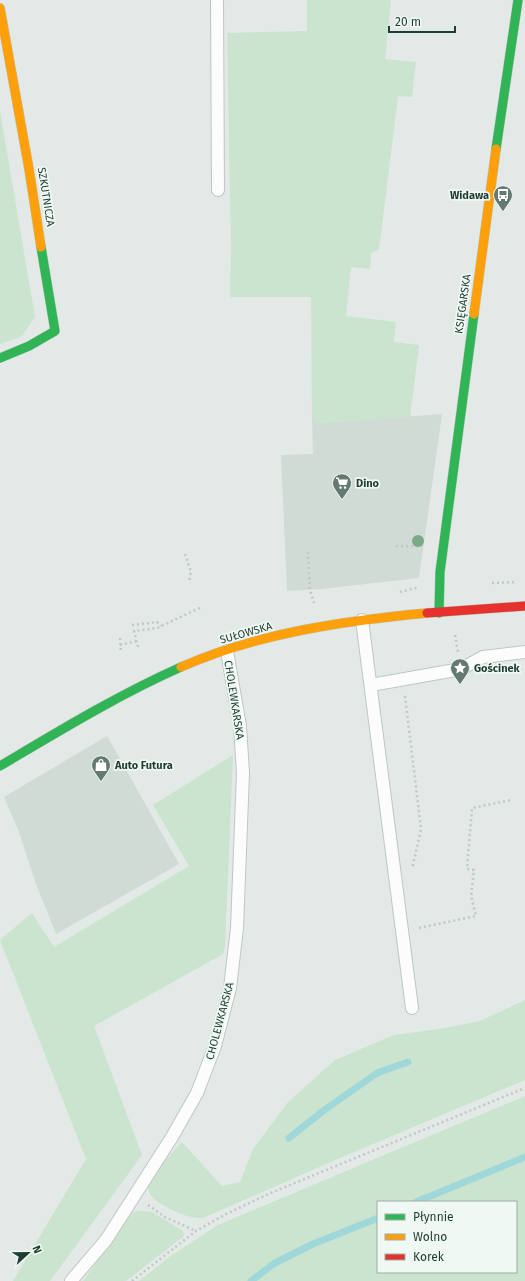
<svg xmlns="http://www.w3.org/2000/svg" width="525" height="1281" viewBox="0 0 525 1281" font-family="'Fira Sans',sans-serif">
<style>
.built{fill:#d0dbd5}
.green{fill:#cbe4cf;fill-rule:evenodd}
.lines{fill:none;stroke-linecap:round;stroke-linejoin:round}
.stream{stroke:#a0d8da;stroke-width:7}
.lane-casing{stroke:#c0c6c3;stroke-width:14}
.fast-casing{stroke:#bcc5c1;stroke-width:10}
.slow-casing{stroke:#bcc5c1;stroke-width:10}
.jam-casing{stroke:#bcc5c1;stroke-width:10}
.path{stroke:#c0c9c4;stroke-width:2.5;stroke-dasharray:2 3;stroke-linecap:butt}
.lane{stroke:#fbfcfb;stroke-width:12}
.fast{stroke:#30b455;stroke-width:9}
.slow{stroke:#ff9f0a;stroke-width:9}
.jam{stroke:#e5322d;stroke-width:9}
.tree{fill:#7caa89}
.labels{text-anchor:middle;dominant-baseline:central;stroke-width:3.5;stroke-linejoin:round;paint-order:stroke}
.poi-label{font-size:11px;font-weight:bold;fill:#1f3d32;stroke:#f0f8f3;text-anchor:start}
.street-label{font-size:11px;fill:#1f3d32;stroke:#f0f8f3}
</style>
<rect width="100%" height="100%" fill="#e3e9e6"/>
<g class="built">
<polygon points="442,414 419,578 321,589 287,591 281,455 313,454 312,417 319,423"/>
<polygon points="107,736 179,864 56,934 36,884 19,832 4,797"/>
</g>
<g class="green">
<polygon points="307,0 391,0 385,59 416,62 412,97 398,96 379,249 371,253 370,269 351,267 346,316 396,322 394,342 419,345 410,417 319,423 312,417 311,297 230,297 231,247 227,33 307,31"/>
<polygon points="0,111 35,317 21,337 0,344"/>
<polygon points="233,755 225,947 223,954 94,1026 142,1155 50,1281 13,1281 86,1159 0,940 32,913 54,947 189,866 153,805"/>
<path d="M525,1000V1080L333,1161L203,1218C188,1218 177,1213 165,1206C159,1203 149,1197 148,1189C148,1177 174,1151 182,1142L222,1186L240,1182L253,1149L288,1102L335,1060L394,1035L439,1029L480,1021Z"/>
<path d="M525,1096V1281H139L172,1255L218,1225ZM378,1202H516V1272H378Z"/>
<polygon points="142,1211 152,1212 183,1231 184,1236 126,1281 83,1281 133,1212"/>
</g>
<g class="lines">
<g class="stream">
<polyline points="289,1138 323,1111 377,1073 408,1062"/>
<polyline points="416,1202 525,1157"/>
<polyline points="251,1281 275,1263 313,1244 378,1218"/>
</g>
<defs>
<g id="lane">
<polyline points="217,0 218,190"/>
<polyline points="362,620 412,1008"/>
<polyline points="371,685 461,669 483,657 525,652"/>
<polyline points="71,1281 106,1240 172,1137 197,1093 215,1046 230,988 237,928 243,773 240,726 227,651"/>
</g>
<g id="fast">
<polyline points="496,149 518,0"/>
<polyline points="0,358 29,346 55,331 41,247"/>
<polyline points="439,613 440,572 474,314"/>
<path d="M0,766C59,731 118,695 181,667"/>
</g>
<g id="slow">
<polyline points="0,8 29,169 41,247"/>
<polyline points="474,314 496,149"/>
<path d="M181,667C258,633 343,621 427,613"/>
</g>
<polyline id="jam" points="427,613 525,606"/>
</defs>
<use href="#lane" class="lane-casing"/>
<use href="#fast" class="fast-casing"/>
<use href="#slow" class="slow-casing"/>
<use href="#jam" class="jam-casing"/>
<g class="path">
<polyline points="396,546 422,546"/>
<polyline points="308,552 310,590 314,603"/>
<polyline points="185,554 191,572 189,582"/>
<polyline points="492,583 515,582"/>
<polyline points="400,592 419,587"/>
<polyline points="132,625 157,622 161,626"/>
<polyline points="455,635 458,652"/>
<polyline points="120,638 121,653"/>
<polyline points="120,645 136,641"/>
<polyline points="138,647 134,631 157,628 202,607"/>
<polyline points="405,696 421,829 412,869"/>
<polyline points="419,928 476,916 471,896 474,870 467,869 472,808 511,800"/>
<polyline points="148,1205 165,1217 196,1231"/>
<polyline points="132,1281 196,1231 226,1214 273,1192 525,1088"/>
</g>
<use href="#lane" class="lane"/>
<use href="#fast" class="fast"/>
<use href="#slow" class="slow"/>
<use href="#jam" class="jam"/>
</g>
<circle class="tree" cx="418" cy="541" r="6"/>
<defs>
<symbol id="bus-pin" viewBox="-11 -11 22 30"><path d="M0 17L-7.5 6A9.5 9.5 0 1 1 7.5 6Z" fill="#647971" stroke="#f0f8f3"/><path d="M-5-6H5V4H4V6H2V4H-2V6H-4V4H-5ZM-3.5-4V0h7V-4ZM-3.5 1.2v1.5H-2V1.2ZM2 1.2v1.5H3.5V1.2Z" fill="#fff"/></symbol>
<symbol id="supermarket-pin" viewBox="-11 -11 22 30"><path d="M0 17L-7.5 6A9.5 9.5 0 1 1 7.5 6Z" fill="#647971" stroke="#f0f8f3"/><path d="M-6-5.5h2.5l.6 2H6L4.5 2H-2.5L-4.4-4H-6ZM-1.5 3.2a1.3 1.3 0 1 0 .1 0ZM3 3.2a1.3 1.3 0 1 0 .1 0Z" fill="#fff"/></symbol>
<symbol id="sight-pin" viewBox="-11 -11 22 30"><path d="M0 17L-7.5 6A9.5 9.5 0 1 1 7.5 6Z" fill="#647971" stroke="#f0f8f3"/><path d="M0-6L1.8-2.2L6-1.7L2.9 1.2L3.7 5.4L0 3.3L-3.7 5.4L-2.9 1.2L-6-1.7L-1.8-2.2Z" fill="#fff"/></symbol>
<symbol id="shop-pin" viewBox="-11 -11 22 30"><path d="M0 17L-7.5 6A9.5 9.5 0 1 1 7.5 6Z" fill="#647971" stroke="#f0f8f3"/><path d="M-5-2.5h2.3a2.7 3.5 0 0 1 5.4 0H5L5.5 6h-11ZM-1.5-2.5h3a1.5 2.3 0 0 0-3 0Z" fill="#fff"/></symbol>
</defs>
<g fill-rule="evenodd">
<use href="#bus-pin" x="492" y="184" width="22" height="30"/>
<use href="#supermarket-pin" x="331" y="472" width="22" height="30"/>
<use href="#sight-pin" x="449" y="657" width="22" height="30"/>
<use href="#shop-pin" x="90" y="754" width="22" height="30"/>
</g>
<g class="labels">
<g class="poi-label">
<text x="489" y="195" text-anchor="end">Widawa</text>
<text x="356" y="483">Dino</text>
<text x="474" y="668">Gościnek</text>
<text x="115" y="765">Auto Futura</text>
</g>
<g class="street-label">
<text transform="translate(46 197) rotate(81)">SZKUTNICZA</text>
<text transform="translate(463 304) rotate(-82)">KSIĘGARSKA</text>
<text transform="translate(246 633) rotate(-16)">SUŁOWSKA</text>
<text transform="translate(234 700) rotate(81)">CHOLEWKARSKA</text>
<text transform="translate(220 1021) rotate(-75)">CHOLEWKARSKA</text>
</g>
</g>
<rect x="377" y="1201" width="140" height="72" fill="#f0f8f3" stroke="#9cada6"/>
<rect x="385" y="1214" width="20" height="6" fill="#30b455" stroke="#9cada6"/>
<text x="413" y="1221" font-size="12" fill="#1f3d32">Płynnie</text>
<rect x="385" y="1234" width="20" height="6" fill="#ff9f0a" stroke="#9cada6"/>
<text x="413" y="1241" font-size="12" fill="#1f3d32">Wolno</text>
<rect x="385" y="1254" width="20" height="6" fill="#e5322d" stroke="#9cada6"/>
<text x="413" y="1261" font-size="12" fill="#1f3d32">Korek</text>
<g transform="translate(28 1253) rotate(68)" stroke="#f0f8f3" stroke-width="3" paint-order="stroke">
<path d="M0-3L7 15L0 10L-7 15Z" fill="#1f3d32"/>
<text y="-6" font-size="11" font-weight="bold" text-anchor="middle" fill="#1f3d32">N</text>
</g>
<path d="M389 26v6h66v-6" fill="none" stroke="#1f3d32" stroke-width="2"/>
<text x="395" y="26" font-size="12" fill="#1f3d32" stroke="#f0f8f3" stroke-width="3" paint-order="stroke">20 m</text>
</svg>
